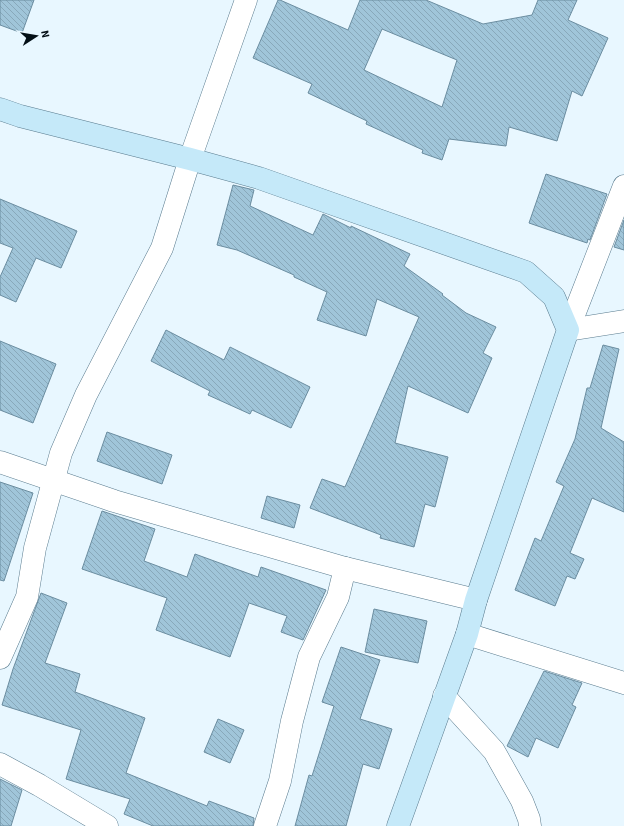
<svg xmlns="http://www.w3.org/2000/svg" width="624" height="826" viewBox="0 0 624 826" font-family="'Source Sans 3',sans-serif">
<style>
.building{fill:url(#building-back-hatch);stroke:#6b8da0;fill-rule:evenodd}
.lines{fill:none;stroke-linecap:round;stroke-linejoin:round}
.street-casing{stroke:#597b8e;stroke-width:23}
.secondary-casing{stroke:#597b8e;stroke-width:23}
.street{stroke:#fff;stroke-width:22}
.secondary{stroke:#c5e9f9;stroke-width:22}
</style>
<defs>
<pattern id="building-back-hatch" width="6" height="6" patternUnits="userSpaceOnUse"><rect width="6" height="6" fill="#a0c5d9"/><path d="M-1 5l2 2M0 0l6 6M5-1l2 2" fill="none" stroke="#88a8ba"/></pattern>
</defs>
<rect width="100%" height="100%" fill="#e8f7ff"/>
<g class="building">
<polygon points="0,0 34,0 22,33 0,25"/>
<path d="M278,0H280L348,30L360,0H426L483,24L532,15L538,0H577L568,20L608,38L582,96L572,91L557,141L509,127L506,146L449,139L442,160L422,153L423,150L366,124L367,121L308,93L312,84L253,58ZM382,29L457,60L442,107L364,70Z"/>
<polygon points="546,174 607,194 590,240 588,239 587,243 529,223"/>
<polygon points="233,185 254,190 250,206 313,235 323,214 351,228 351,226 410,254 404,266 443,294 442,295 466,313 496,327 483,353 492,358 468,413 408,386 395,443 448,457 435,507 425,504 414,547 380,538 381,535 310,508 322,479 345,487 419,317 377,299 366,336 317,320 327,292 294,277 294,275 237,250 217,245"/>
<polygon points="0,199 77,231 61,268 36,258 16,302 0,295 0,277 13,248 0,243"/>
<polygon points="624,220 624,250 614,247"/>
<polygon points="166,330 224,360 230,347 310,387 291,428 252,410 250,414 208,395 210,391 151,361"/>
<polygon points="0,341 56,364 33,423 0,410"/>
<polygon points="603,345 619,349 601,428 624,442 624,512 592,498 570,553 584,559 575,579 567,576 555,606 515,590 535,538 541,541 564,486 556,482 575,439 587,388 590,388"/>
<polygon points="107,432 172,455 162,484 97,461"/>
<polygon points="0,482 33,493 4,581 0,580"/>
<polygon points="267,496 300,505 294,528 261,518"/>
<polygon points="102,511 155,529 144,561 187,577 195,554 258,577 261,567 326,590 303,640 281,632 287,616 249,603 230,657 156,630 167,598 82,569"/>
<polygon points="41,593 67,603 45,663 80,674 75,692 145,718 126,773 207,806 209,801 254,818 253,826 153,826 124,814 130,799 66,779 81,730 2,705 13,669"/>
<polygon points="374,609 427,621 418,663 365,652"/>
<polygon points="341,647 380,660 360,719 392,729 379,769 363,764 346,826 295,826 309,775 312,776 334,706 322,702"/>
<polygon points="544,671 582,683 572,705 576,707 558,748 536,738 528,757 507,746"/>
<polygon points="218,719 244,730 230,763 204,752"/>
<polygon points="0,779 22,790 11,826 0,826"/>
</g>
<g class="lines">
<defs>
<g id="street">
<polyline points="568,330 624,186"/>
<polyline points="568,330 624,321"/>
<polyline points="0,462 114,501 345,568 476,600"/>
<polyline points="467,634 624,683"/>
<polyline points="0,658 27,597 35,548 61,453 86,395 162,248 190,159 246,0"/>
<polyline points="444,696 494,751 522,801 529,819 530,826"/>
<polyline points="0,764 39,785 107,826"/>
<polyline points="265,826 280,781 292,721 309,657 338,597 345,568"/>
</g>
<polyline id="secondary" points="0,109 20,116 190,159 259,178 526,272 554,297 568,330 476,600 467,634 398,826"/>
</defs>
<use href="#street" class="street-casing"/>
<use href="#secondary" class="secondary-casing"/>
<use href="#street" class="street"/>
<use href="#secondary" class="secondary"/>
</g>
<g transform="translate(36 36) rotate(78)" stroke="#e8f7ff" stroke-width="3" paint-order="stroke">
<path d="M0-3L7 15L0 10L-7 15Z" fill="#030f16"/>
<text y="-6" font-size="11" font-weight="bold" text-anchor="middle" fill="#030f16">N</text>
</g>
</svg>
